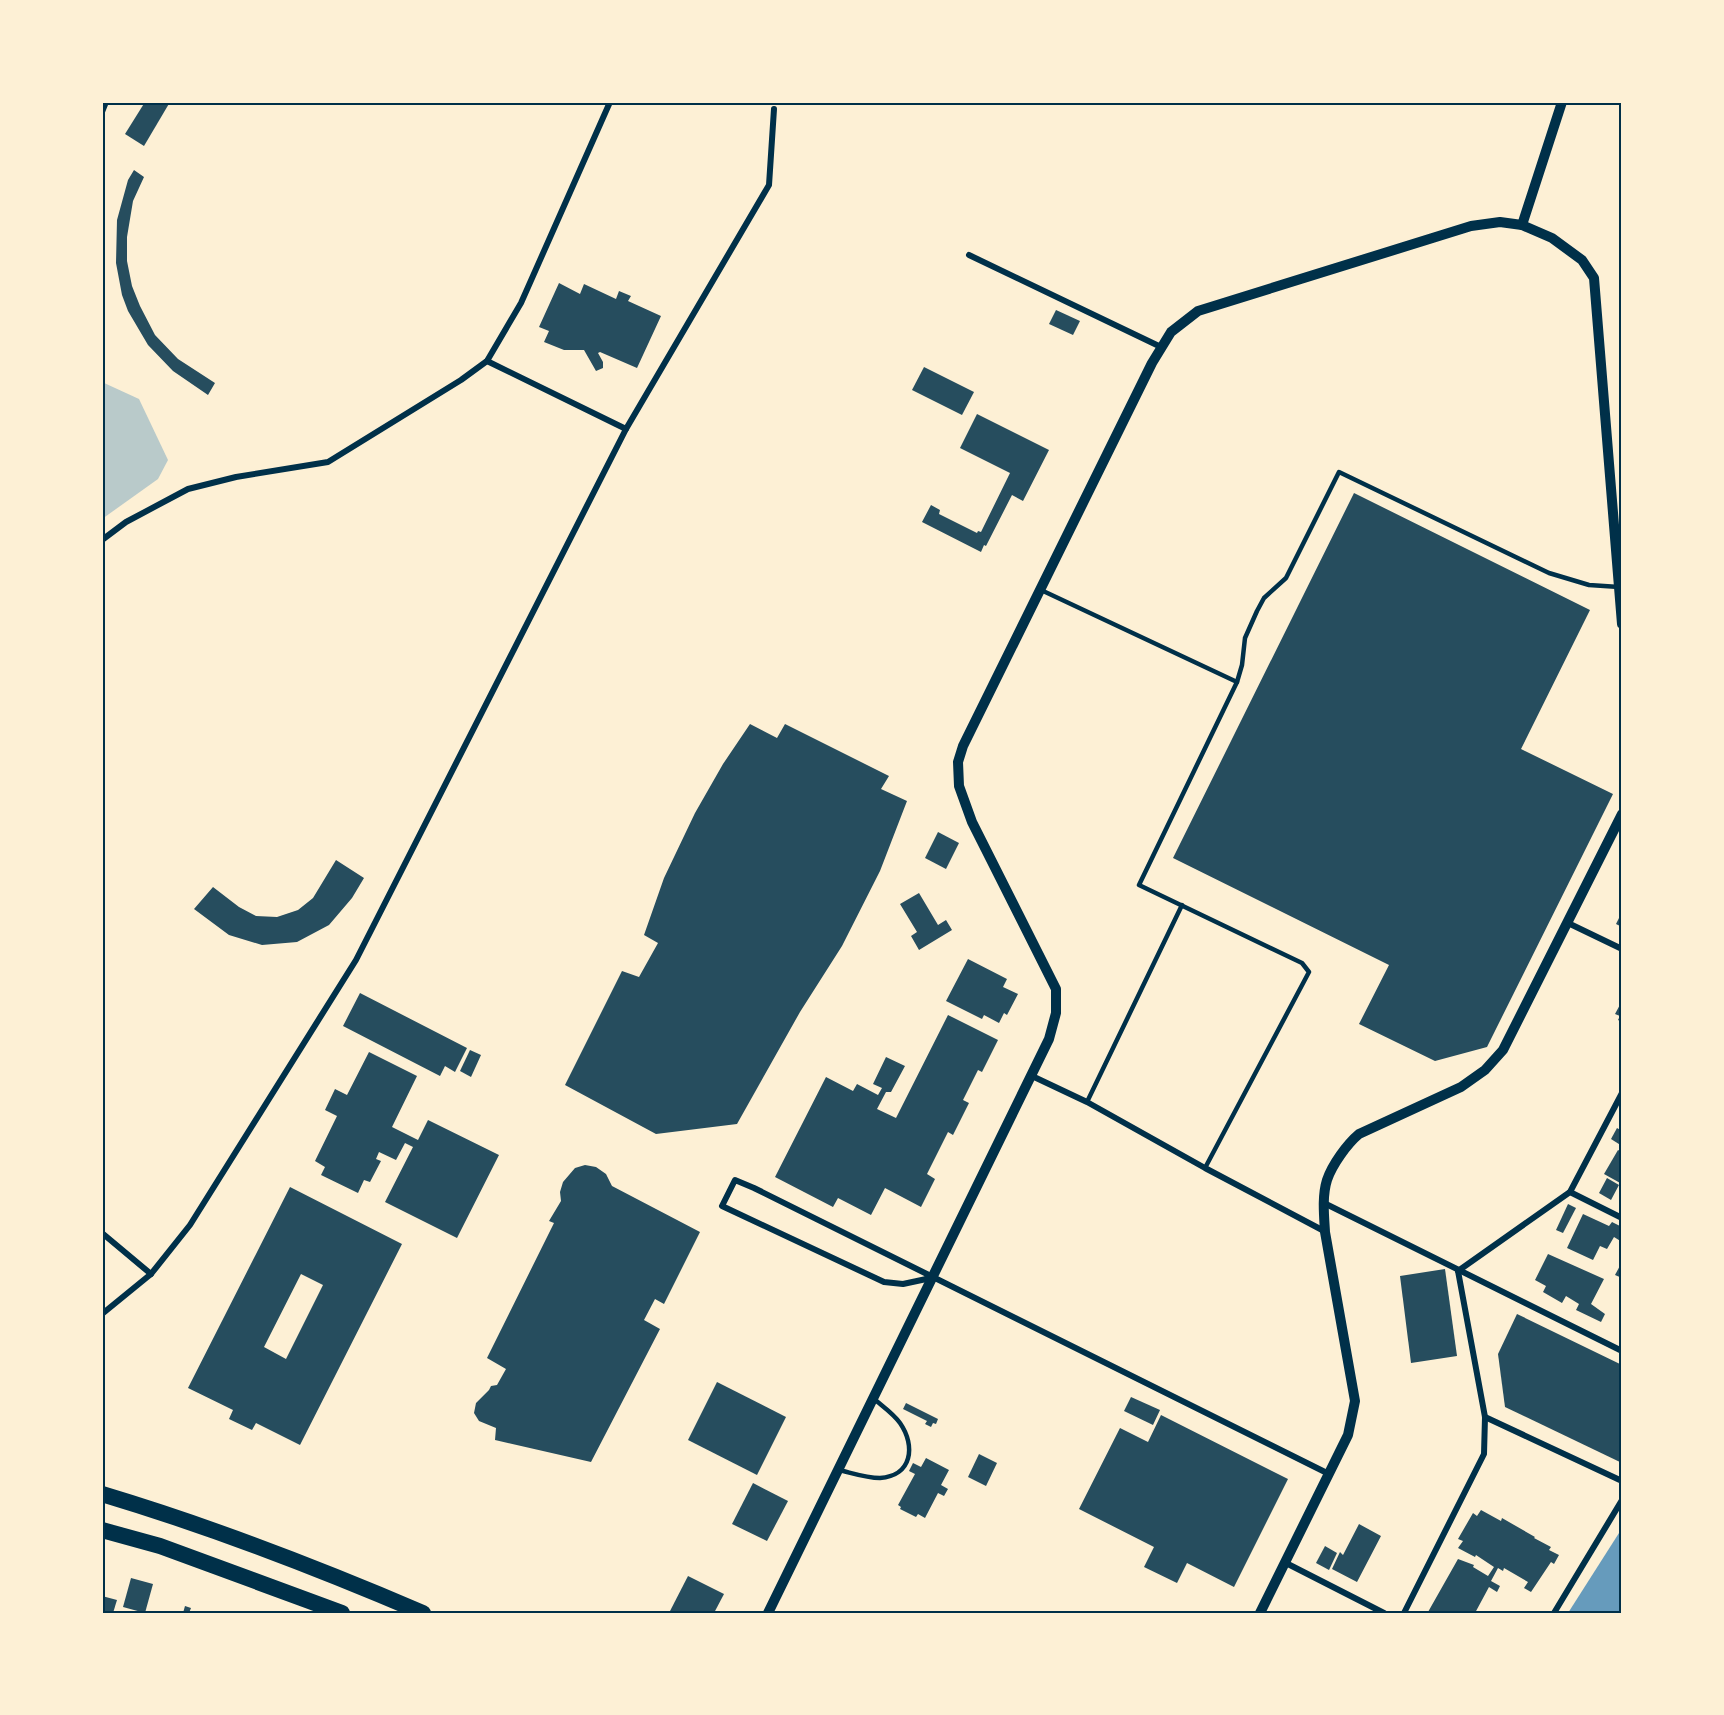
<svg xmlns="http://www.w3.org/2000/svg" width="1724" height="1715" viewBox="0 0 1724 1715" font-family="Spectral,serif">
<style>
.green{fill:#b9caca}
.water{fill:#669bbc}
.building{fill:#264d5e;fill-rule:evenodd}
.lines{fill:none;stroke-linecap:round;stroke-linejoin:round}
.service{stroke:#003049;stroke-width:4.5}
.minor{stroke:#003049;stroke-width:6}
.tertiary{stroke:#003049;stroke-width:10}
.trunk{stroke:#003049;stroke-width:16}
.neatline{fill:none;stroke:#003049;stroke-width:2}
</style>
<rect width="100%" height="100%" fill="#fdf0d5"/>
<polygon class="green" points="102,382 139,399 168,460 158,479 102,519"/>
<polygon class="water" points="1622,1529 1622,1613 1568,1613 1619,1533"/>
<g class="building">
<polygon points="145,102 170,102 144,146 125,134"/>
<polygon points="134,170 144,177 133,201 127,237 127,261 132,286 140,306 155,335 178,359 215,383 208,395 173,371 148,345 128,311 122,295 116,263 117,220 128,180"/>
<polygon points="559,283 580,294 584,284 616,299 619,291 631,296 628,301 661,316 637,368 600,352 598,353 603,362 603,368 596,371 584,350 564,350 544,342 549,331 539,327"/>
<polygon points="1056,310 1080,321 1073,335 1049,324"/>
<polygon points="924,367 974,392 962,415 912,390"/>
<polygon points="977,414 1049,450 1023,501 1012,495 986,546 984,545 981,552 922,522 931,505 940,510 939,514 977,533 978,531 981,532 1010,473 960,448"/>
<polygon points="1354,493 1590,610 1521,749 1613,794 1487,1047 1435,1061 1359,1024 1389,965 1173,858"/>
<polygon points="750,724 777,738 785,724 889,776 881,789 907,801 880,871 842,946 800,1012 737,1124 656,1134 565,1085 622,971 639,977 658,943 644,935 664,878 695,813 723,764"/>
<polygon points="938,832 959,843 946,869 925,858"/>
<polygon points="336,860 364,878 352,898 329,925 297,942 262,945 229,935 194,909 213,887 239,907 256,916 277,917 298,910 313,898"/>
<polygon points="919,893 938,925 946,920 952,930 919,950 911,936 917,932 900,904"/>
<polygon points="1622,912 1622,927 1616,924"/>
<polygon points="968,959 1007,979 1003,987 1018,994 1007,1015 1004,1013 999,1023 984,1015 982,1019 946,1001"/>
<polygon points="360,993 467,1048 455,1072 445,1066 440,1076 343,1026"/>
<polygon points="1622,1001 1622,1022 1618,1020 1620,1016 1615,1014"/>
<polygon points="948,1015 998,1040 982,1072 978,1070 963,1100 969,1103 953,1135 948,1132 927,1174 935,1179 921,1207 885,1188 871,1215 838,1198 833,1207 775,1177 826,1077 853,1091 857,1084 878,1095 882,1088 873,1084 886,1057 905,1066 891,1092 886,1092 877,1109 896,1118"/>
<polygon points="470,1050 481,1055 471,1077 460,1071"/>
<polygon points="369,1052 417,1076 392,1127 418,1140 428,1120 499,1155 457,1238 385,1202 413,1147 405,1143 396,1160 379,1152 376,1159 381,1161 370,1182 364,1180 358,1193 321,1175 325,1167 315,1161 337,1116 325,1110 335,1089 347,1095"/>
<polygon points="1617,1128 1622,1131 1622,1146 1611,1139"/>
<polygon points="1618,1150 1622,1152 1622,1184 1604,1174"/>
<polygon points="585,1165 596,1167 606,1174 612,1186 700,1232 664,1304 655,1299 644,1320 660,1329 591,1462 495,1440 496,1428 479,1421 474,1413 476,1403 489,1390 491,1386 497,1385 506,1369 487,1358 554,1223 549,1221 561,1201 560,1192 563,1182 575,1168"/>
<polygon points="1607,1178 1619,1185 1611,1200 1599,1193"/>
<path d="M290,1187L402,1244L300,1445L256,1423L252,1430L229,1419L233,1410L188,1388ZM301,1274L323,1285L286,1359L264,1347Z"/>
<polygon points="1568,1204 1576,1208 1563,1233 1556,1230"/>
<polygon points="1583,1214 1609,1226 1612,1222 1622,1227 1622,1242 1614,1237 1607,1249 1600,1246 1593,1260 1567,1248"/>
<polygon points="1548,1254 1604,1279 1591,1304 1605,1314 1601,1322 1576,1310 1579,1304 1566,1296 1562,1303 1543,1292 1546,1286 1535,1280"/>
<polygon points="1622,1262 1622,1278 1615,1275"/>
<polygon points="1445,1269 1457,1356 1411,1363 1400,1276"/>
<polygon points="1517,1314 1622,1365 1622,1463 1505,1407 1498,1354"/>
<polygon points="717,1382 786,1417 757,1475 688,1440"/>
<polygon points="1131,1397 1160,1410 1153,1425 1124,1411"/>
<polygon points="906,1403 938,1419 936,1424 933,1423 931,1427 925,1424 927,1421 903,1409"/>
<polygon points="1161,1415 1288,1479 1234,1587 1187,1563 1177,1583 1144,1567 1154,1547 1079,1509 1120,1428 1148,1442"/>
<polygon points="979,1454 997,1463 986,1486 968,1477"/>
<polygon points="926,1458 949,1470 941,1485 948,1489 944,1496 938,1493 925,1518 918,1514 916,1517 900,1509 901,1507 898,1505 915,1474 909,1471 913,1463 921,1467"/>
<polygon points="753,1483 788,1501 767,1541 732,1524"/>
<polygon points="1481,1510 1501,1521 1502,1518 1535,1537 1534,1538 1551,1547 1549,1550 1559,1555 1554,1564 1551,1562 1531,1592 1524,1588 1528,1582 1504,1568 1503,1571 1498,1568 1491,1581 1500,1586 1497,1592 1489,1587 1475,1613 1430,1613 1428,1612 1458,1559 1474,1565 1473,1567 1488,1576 1494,1567 1476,1555 1475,1557 1458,1548 1463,1541 1458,1539 1473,1513 1477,1516"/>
<polygon points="1359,1524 1381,1536 1357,1582 1332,1569 1340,1552 1343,1555"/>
<polygon points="1325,1546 1337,1553 1329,1570 1316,1563"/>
<polygon points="688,1576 724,1594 714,1613 669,1613"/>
<polygon points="131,1578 153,1584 145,1613 123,1607"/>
<polygon points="102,1596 117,1600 113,1613 102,1613"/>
<polygon points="185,1606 191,1608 189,1613 183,1613"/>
</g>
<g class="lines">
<g class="service">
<polyline points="1041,590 1237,682"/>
<polyline points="1087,1102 1182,905"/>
<polyline points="1205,1168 1309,972 1302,963 1139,885 1237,682 1242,665 1245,638 1257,611 1264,598 1286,578 1339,472 1549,573 1589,585 1619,587"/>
<path d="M839,1470C852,1473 866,1478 880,1478C912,1476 916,1446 900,1423C893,1413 882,1406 873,1398"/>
</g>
<g class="minor">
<polyline points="102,112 106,102"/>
<polyline points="969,255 1161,347"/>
<polyline points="626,429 769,185 774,109"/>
<polyline points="102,540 126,522 188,489 236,477 328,462 461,380 487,361 521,303 610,102"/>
<polyline points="1568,923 1622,949"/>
<polyline points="1032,1076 1087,1102 1205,1168 1324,1231"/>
<polyline points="1570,1192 1622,1218"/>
<polyline points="1324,1203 1622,1351"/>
<polyline points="102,1233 151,1274"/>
<polyline points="1458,1271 1570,1192 1622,1093"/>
<polyline points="931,1278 903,1284 884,1282 722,1206 735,1180 754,1188 1329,1474"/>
<polyline points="102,1314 151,1274 190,1225 356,960 626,429 487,361"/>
<polyline points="1485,1417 1622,1481"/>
<polyline points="1284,1562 1384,1613"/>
<polyline points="1404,1613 1484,1454 1485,1417 1458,1271"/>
<polyline points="1554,1613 1622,1500"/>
</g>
<g class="tertiary">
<polyline points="1522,225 1562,102"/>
<polyline points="768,1613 1049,1039 1056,1013 1056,989 972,822 959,786 958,762 963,746 1152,363 1171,332 1198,311 1471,226 1500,222 1522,225 1552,238 1582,260 1594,278 1622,624"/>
<path d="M1260,1613L1348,1435L1355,1401L1325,1232C1324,1215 1322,1196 1327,1180C1332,1165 1347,1144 1359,1134L1461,1087L1485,1070L1503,1050L1622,814"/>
</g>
<g class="trunk">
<path d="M102,1494C212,1527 318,1568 423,1613"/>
<polyline points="102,1530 160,1546 342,1613"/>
</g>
</g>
<rect width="1724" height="1715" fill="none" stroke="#fdf0d5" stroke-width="207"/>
<rect x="104" y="104" width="1516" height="1508" class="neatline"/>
</svg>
